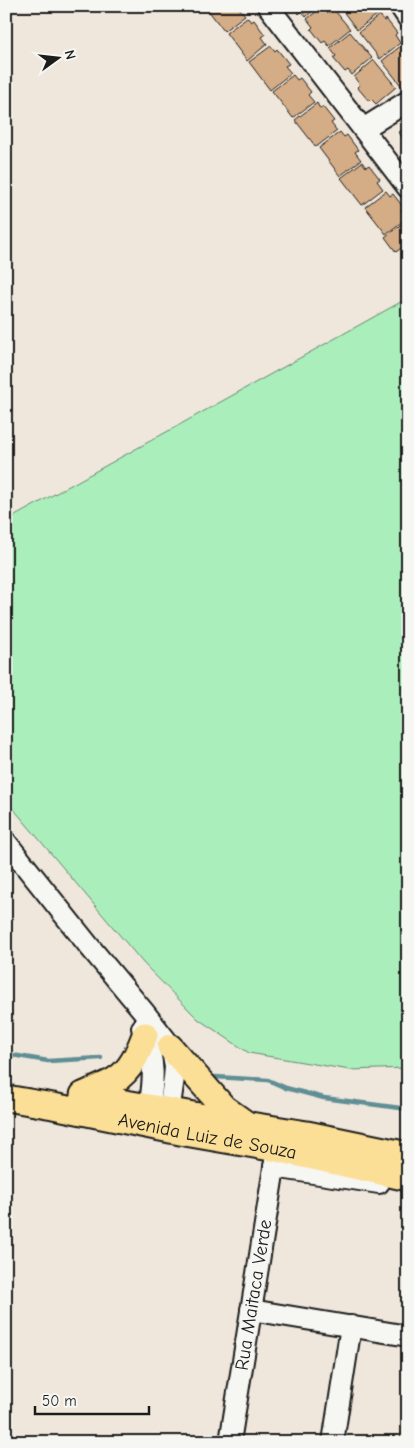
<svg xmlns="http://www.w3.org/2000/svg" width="414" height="1448" viewBox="0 0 414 1448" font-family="'Comic Neue',sans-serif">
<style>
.green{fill:#aaefbb;stroke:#63866c}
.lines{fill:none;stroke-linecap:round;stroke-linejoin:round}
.stream{stroke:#5e8e94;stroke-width:4.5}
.building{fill:#d4ac85;stroke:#1c1c1c}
.minor-casing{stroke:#1c1c1c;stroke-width:24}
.major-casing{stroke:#1c1c1c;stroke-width:29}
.minor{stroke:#f6f6f2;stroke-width:20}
.major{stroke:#fbdf96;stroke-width:25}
.labels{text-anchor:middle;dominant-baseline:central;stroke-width:4;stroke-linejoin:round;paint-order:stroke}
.street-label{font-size:19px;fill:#1c1c1c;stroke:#f6f6f2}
</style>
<rect width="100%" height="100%" fill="#efe7dc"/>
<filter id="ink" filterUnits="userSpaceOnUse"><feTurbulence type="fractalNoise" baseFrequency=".02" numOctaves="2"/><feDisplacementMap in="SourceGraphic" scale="10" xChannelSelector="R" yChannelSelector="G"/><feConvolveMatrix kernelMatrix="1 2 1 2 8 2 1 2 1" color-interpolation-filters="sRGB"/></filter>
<g filter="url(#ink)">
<polygon class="green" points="408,298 408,1068 350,1070 249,1053 198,1019 144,964 6,800 6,521"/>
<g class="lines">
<g class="stream">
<polyline points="6,1054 48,1061 101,1058"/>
<polyline points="215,1077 268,1080 286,1088 324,1098 408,1109"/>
</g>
</g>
<g class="building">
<polygon points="205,6 241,6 239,8 245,15 224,31"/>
<polygon points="293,6 318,6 306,17 302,11 299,14"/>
<polygon points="323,6 331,6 350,29 329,46 325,41 322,43 311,29 313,27 307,19"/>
<polygon points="339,6 372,6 378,14 357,30"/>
<polygon points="380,15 384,21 386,19 397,33 395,35 400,43 380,59 359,32"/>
<polygon points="247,17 251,22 254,20 265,35 262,37 267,44 247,61 226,33"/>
<polygon points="350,32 372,58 352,75 348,70 345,72 333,58 336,56 330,48"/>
<polygon points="403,44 408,49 408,85 403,88 382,61"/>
<polygon points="271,46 275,51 277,49 289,64 285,66 291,73 270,90 249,62"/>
<polygon points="374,60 396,87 376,104 371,99 369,101 357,87 360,85 354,77"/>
<polygon points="293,75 297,80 300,78 311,92 308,95 314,102 293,118 272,91"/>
<polygon points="317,103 320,109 323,107 334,121 331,123 337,131 316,147 295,120"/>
<polygon points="408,123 408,148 399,132 405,129 403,125"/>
<polygon points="340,132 344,137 347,135 358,150 355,152 361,160 340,176 319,148"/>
<polygon points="362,162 366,167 369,165 380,179 377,181 383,189 362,205 341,178"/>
<polygon points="386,191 390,196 393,194 404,208 401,210 407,218 386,234 365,207"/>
<polygon points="408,219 408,243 396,252 385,237"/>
</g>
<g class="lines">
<defs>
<g id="minor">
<polyline points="268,6 363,129"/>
<polyline points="400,6 408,18"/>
<polyline points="408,101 363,129 408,188"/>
<polyline points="6,842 89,946 144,1012 169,1044 173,1056 175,1067 174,1078 167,1126"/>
<path d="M142,1028C158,1065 153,1085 147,1122"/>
<polyline points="274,1167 379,1183"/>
<polyline points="251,1310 408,1336"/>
<path id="s1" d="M230,1442L277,1149"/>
<polyline points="333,1442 351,1326"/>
</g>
<g id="major">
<polyline points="170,1047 224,1108 245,1123"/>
<path d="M83,1095C93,1090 105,1086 115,1080C131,1071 139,1051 145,1035"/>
<path id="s2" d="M6,1098L53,1106L185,1133L277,1149L408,1178"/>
<polyline points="103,1099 250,1125 307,1134 408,1155"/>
</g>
</defs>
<use href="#minor" class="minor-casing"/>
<use href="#major" class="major-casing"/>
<use href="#minor" class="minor"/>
<use href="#major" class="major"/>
</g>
</g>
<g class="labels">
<g class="street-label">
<text stroke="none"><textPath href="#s2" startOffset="205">Avenida Luiz de Souza</textPath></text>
<text stroke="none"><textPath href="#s1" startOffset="149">Rua Maitaca Verde</textPath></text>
</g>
</g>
<rect width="414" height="1448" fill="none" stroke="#f6f6f2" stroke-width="25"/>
<rect x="12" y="12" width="389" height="1423" fill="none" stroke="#1c1c1c" stroke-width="2" filter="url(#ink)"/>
<g transform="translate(58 58) rotate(75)" stroke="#f6f6f2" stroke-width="4" paint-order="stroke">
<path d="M0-4L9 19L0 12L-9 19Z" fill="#1c1c1c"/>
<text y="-8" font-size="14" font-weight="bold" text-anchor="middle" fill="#1c1c1c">N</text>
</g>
<path d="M35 1406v8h114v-8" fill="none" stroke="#1c1c1c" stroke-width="2.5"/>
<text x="42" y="1406" font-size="15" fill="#1c1c1c" stroke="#f6f6f2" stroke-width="4" paint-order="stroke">50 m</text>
</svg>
